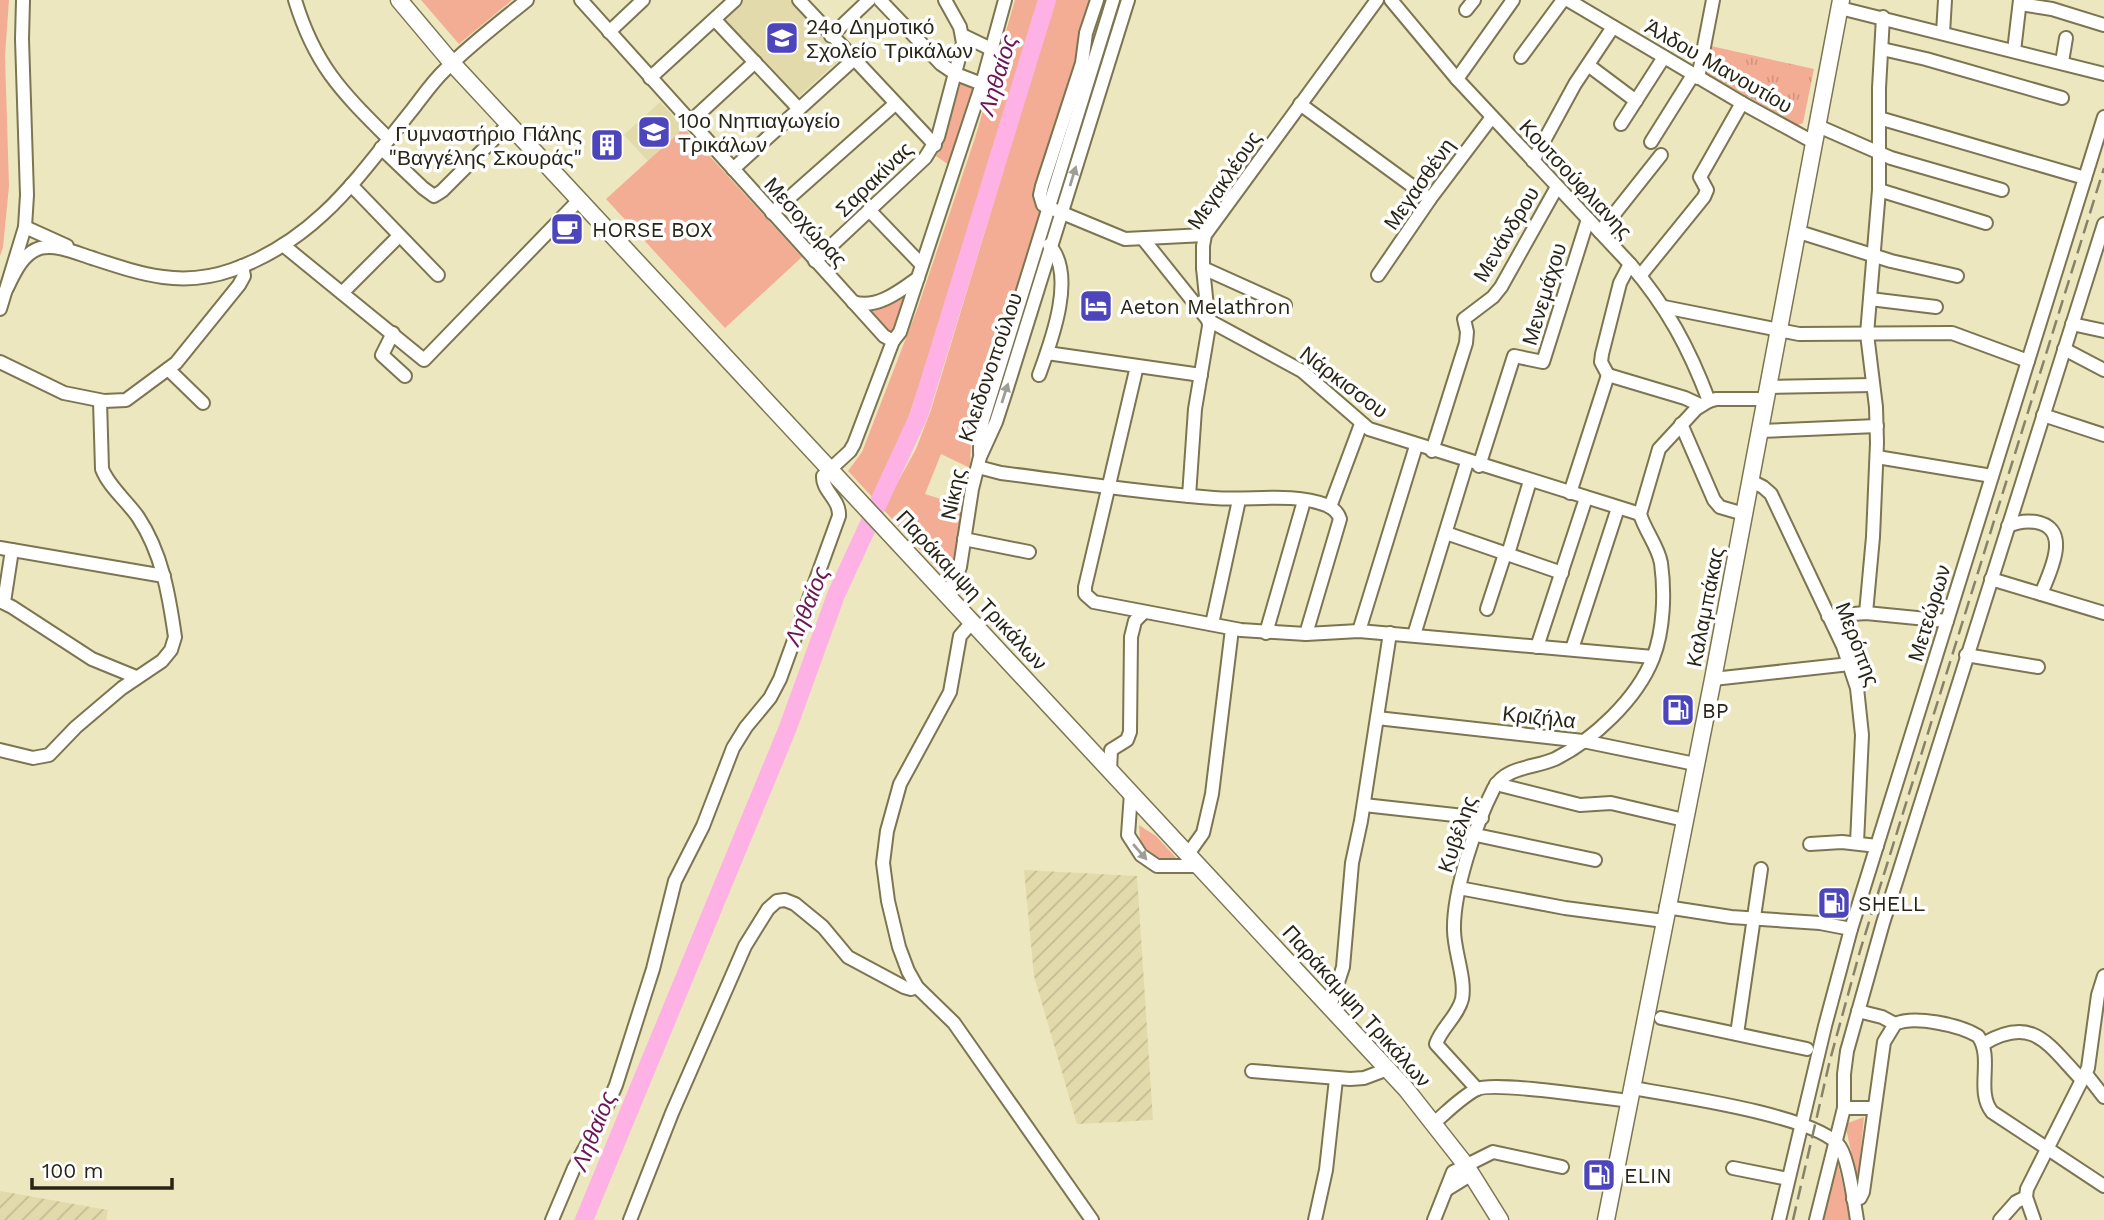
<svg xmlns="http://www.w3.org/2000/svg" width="2104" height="1220" viewBox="0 0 2104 1220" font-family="'Work Sans',sans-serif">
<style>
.built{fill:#e3daab}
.industrial{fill:url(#industrial-furrows)}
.grass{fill:#f4ad95}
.park{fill:url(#park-tufts)}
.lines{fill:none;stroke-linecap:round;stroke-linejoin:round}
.river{stroke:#fdb1e4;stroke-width:18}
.minor-casing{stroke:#7b7551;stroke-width:16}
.major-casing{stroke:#7b7551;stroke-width:19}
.minor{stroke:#fff;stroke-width:12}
.major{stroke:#fff;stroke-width:16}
.rail{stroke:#888368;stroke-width:2.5;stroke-dasharray:14 7;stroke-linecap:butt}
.oneway{fill:#9e9d96}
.labels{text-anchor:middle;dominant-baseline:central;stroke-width:7;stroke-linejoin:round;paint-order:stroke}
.poi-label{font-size:21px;fill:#282516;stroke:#fff;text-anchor:start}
.street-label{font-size:21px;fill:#282516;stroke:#fff}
.water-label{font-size:23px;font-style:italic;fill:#6b1556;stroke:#fff}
</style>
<defs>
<pattern id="industrial-furrows" width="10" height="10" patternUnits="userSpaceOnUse" patternTransform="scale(1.75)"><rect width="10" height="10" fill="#e3daab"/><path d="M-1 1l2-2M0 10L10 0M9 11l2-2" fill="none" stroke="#c3bb92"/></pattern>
<pattern id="park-tufts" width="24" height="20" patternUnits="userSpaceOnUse" patternTransform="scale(1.75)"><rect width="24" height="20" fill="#f4ad95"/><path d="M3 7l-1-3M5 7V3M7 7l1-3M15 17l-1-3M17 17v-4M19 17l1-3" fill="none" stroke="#d19580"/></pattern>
</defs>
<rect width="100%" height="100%" fill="#ede7bf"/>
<g class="built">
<polygon points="743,0 790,0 842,57 796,99 722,19"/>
<polygon points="660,102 684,128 648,161 624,135"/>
</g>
<g class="industrial">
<polygon points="1024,870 1137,876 1153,1120 1077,1124 1034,976"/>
<polygon points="0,1191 108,1210 106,1220 0,1220"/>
</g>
<g class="grass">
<polygon points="0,0 9,0 5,56 9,186 3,247 0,256"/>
<polygon points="421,0 512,0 459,44"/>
<polygon points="1015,0 1038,0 939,327 894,460 874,499 848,471 862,452 918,307 975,138"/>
<polygon points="1055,0 1094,0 1081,54 1035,197 1034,201 1042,212 979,415 977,391 972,418 970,468 941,454 925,494 963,506 957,562 952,573 942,572 936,568 883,509 916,449 931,410"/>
<polygon points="961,82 974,87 949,165 936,156 942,147"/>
<polygon points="684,128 802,257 725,328 606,199"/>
<polygon points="905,295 893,334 892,334 871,310"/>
<polygon points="1139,825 1156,836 1180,862 1157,860 1140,842"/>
<polygon points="1864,1117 1858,1179 1857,1179 1845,1124"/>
<polygon points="1838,1164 1851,1220 1821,1220 1836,1166"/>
</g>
<polygon class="park" points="1711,46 1814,69 1803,123 1798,125 1704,72"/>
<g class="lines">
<polyline class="river" points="584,1220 787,730 836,595 919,415 1047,0"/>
<defs>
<g id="minor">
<path d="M295,0C315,66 342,92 389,139"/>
<polyline points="581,0 884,336 893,341"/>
<polyline points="799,0 935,145"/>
<polyline points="880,0 941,64 956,74 982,84"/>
<polyline points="1097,0 1086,33 1082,63 1042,186 1040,195 1043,205 1125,239 1205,235"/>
<path d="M1391,0L1457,79L1630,264C1667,307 1689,348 1709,401"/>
<polyline points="1568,0 1742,103 1815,143"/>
<polyline points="2020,4 2052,9 2104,25"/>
<polyline points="1840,8 2104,74"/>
<polyline points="1466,10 1474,0"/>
<polyline points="715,20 799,109"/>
<polyline points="609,32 643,0"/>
<polyline points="1943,33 1945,0"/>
<polyline points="962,35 991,49"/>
<polyline points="831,36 869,0"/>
<polyline points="1882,49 1926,59 2062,98"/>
<polyline points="2014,51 2020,0"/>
<polyline points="1521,57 1563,0"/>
<polyline points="2062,62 2066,38"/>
<polyline points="1588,65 1636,101"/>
<polyline points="650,78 735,0"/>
<polyline points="1698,78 1713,0"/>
<polyline points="1457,79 1513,0"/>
<polyline points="1300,104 1430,199"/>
<polyline points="1879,118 2085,178"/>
<polyline points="690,122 755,62"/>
<polyline points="1621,124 1664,57"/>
<polyline points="1818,126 1891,158 2002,190"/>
<polyline points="1651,142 1693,75"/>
<polyline points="381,148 423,188 434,196 442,191 510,123"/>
<polyline points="1533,161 1575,84 1613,27"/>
<polyline points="733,169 853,60"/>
<polyline points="351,185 438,275"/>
<polyline points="1879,190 1986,223"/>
<polyline points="869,210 922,265"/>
<polyline points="772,213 895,104"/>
<polyline points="25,227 67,246"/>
<polyline points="1600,232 1661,155"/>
<polyline points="1799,232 1891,261 1957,276"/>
<polyline points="1144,240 1208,320 1302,371 1369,429 1640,514"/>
<polyline points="283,245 424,360 580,199"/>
<polyline points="815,261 925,158 938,137 963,43 960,27 945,0"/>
<polyline points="1203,268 1285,305"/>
<polyline points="1378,275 1430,199 1492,117"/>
<polyline points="1640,276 1704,197 1707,190 1700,177 1742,103"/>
<path d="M7,288C14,273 23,253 40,248C57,244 76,253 92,258C141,274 181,288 232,270C317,240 358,177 412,110C423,96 433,81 446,69C471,44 500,22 527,0"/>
<polyline points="343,292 399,236"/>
<polyline points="1870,299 1936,307"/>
<path d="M853,302C876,310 900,291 918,278"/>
<polyline points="1664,307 1799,334 1952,333 2028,361"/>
<polyline points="0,309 25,227 27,195 22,39 23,0"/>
<polyline points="2072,324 2104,331"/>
<polyline points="393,333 382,355 405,376"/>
<polyline points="2064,349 2104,370"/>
<polyline points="1047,353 1201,375"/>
<polyline points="0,362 64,393 104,401 126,400 176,363 239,285 244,276 242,266"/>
<polyline points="1137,366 1085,587 1085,594 1094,602 1241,630 1306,634 1359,631 1653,657"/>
<polyline points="168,369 203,403"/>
<path d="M1039,375C1051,342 1077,274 1049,245"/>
<polyline points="1608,375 1601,362 1602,354 1620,283 1630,264"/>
<polyline points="1608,375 1685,398 1700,405"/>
<polyline points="1769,387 1873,385"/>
<polyline points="2043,415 2104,435"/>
<polyline points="1681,424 1714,500 1720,507 1744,514"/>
<polyline points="1760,431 1877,426"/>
<polyline points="1432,451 1466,343 1467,332 1464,319 1493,297 1501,287 1557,187"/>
<polyline points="980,453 980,434 983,420 1113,0"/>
<polyline points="1877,457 1992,476"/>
<polyline points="1479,466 1514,356 1543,362 1588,219"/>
<path d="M978,467L1001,473C1072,482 1143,493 1214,498C1250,501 1292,492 1326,505C1333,508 1338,512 1340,519L1306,634"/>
<polyline points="1751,481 1763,487 1771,494 1843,646 1857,688 1862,735 1857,843"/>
<polyline points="1570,493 1608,375"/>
<polyline points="1189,496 1195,409 1209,326 1203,268 1203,246 1205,235 1377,0"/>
<polyline points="1330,507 1361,424"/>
<path d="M2008,526C2017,522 2029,520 2040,523C2071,532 2049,574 2041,594"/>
<polyline points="1446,533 1562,573"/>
<polyline points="964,539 1029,552"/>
<polyline points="0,548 164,576"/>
<polyline points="1508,554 1530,481"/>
<polyline points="1991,579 2104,613"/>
<polyline points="946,592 955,580 960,567 972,489 980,457 996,422 1007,388 1128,0"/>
<polyline points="0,601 12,607 92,659 136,677"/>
<polyline points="4,602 12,550"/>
<polyline points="1487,609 1505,554"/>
<polyline points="1866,613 1873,537 1877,443 1876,407 1867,334 1879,190 1879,88 1883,17"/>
<polyline points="1828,616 1866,613 1947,621"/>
<polyline points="973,621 960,636 950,692 900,784 887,831 883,863 888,901 899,947 908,971 917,987 954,1023 1092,1220"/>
<polyline points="1212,624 1239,500"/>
<polyline points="1359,631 1416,446"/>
<polyline points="1266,633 1304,501"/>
<polyline points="1414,635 1467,462"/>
<polyline points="1537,647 1586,498"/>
<polyline points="1572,649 1618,508"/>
<polyline points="1966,655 2038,667"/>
<polyline points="1713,679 1850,664"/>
<polyline points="1377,718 1583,741 1695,764"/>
<path d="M0,750L33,758L49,755L76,727L122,688L162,661L171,650L175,637C169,595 162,553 138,517C127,501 109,487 102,469L100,401"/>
<polyline points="1110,770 1111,750 1127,740 1130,732 1131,637 1135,621 1144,612"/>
<polyline points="1496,784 1580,805 1611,803 1684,820"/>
<polyline points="1131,793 1128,835 1141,855 1157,866 1199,866"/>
<polyline points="1364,805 1482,818"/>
<polyline points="1476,835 1595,860"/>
<polyline points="1810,844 1842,842 1877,846"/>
<polyline points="1188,854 1203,833 1212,794 1232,629"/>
<polyline points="1459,888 1565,908 1664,921"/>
<polyline points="1666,907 1731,917 1820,923 1851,929"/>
<polyline points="1330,1007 1343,967 1352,863 1361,821 1390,633"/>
<polyline points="1858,1011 1882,1017 1895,1024"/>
<polyline points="1661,1018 1807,1049"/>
<polyline points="1737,1034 1761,869"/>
<path d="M1983,1044C2034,1014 2048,1045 2082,1080"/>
<polyline points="1252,1071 1350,1079 1364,1078 1388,1069"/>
<polyline points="2086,1074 2104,1097"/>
<path d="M1632,1088C1672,1095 1820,1116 1840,1147C1849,1161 1854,1202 1857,1220"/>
<path d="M1477,1089L1436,1044C1441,1028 1458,1016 1462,999C1466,979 1454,951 1454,930C1453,891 1476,823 1494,788C1506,766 1535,768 1555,759C1593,740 1637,699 1653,658C1664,630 1665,592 1661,563C1658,546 1645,531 1640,514L1659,449L1696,409L1709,401L1716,399H1766"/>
<polyline points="1844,1108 1873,1108"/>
<path d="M1434,1123C1447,1112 1461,1097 1477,1089C1495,1081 1603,1098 1629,1101"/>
<polyline points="1733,1168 1788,1179"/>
<polyline points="1446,1190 1472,1174"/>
<path d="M1853,1199L1860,1198L1863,1192L1884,1042L1895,1024C1914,1015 1960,1025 1978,1036C1994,1058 1975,1091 1992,1112L2104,1186"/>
<path d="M552,1220L574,1168L604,1113L616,1085L653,969L675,881L703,826L733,748L746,727L770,698L780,679L839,516C840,499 822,491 823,476L850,451L854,444L893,341L900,332L982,84L1005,0"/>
<polyline points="630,1220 672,1113 745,946 768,909 777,901 785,900 795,904 823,927 848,957 904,987 911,989 917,987"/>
<polyline points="1315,1220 1326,1170 1336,1079"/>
<polyline points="1434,1220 1453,1172 1493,1152 1562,1167"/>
<polyline points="1779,1220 1825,1026 1851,929 2104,117"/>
<polyline points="1816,1220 1844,1108 1844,1074 1847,1051 1883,923 2104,224"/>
<polyline points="2000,1220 2016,1202 2026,1197"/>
<polyline points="2034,1220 2026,1197 2027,1189 2088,1068 2098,995 2104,976"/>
</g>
<g id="major">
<polyline points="399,0 452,63 1406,1089 1465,1164 1500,1220"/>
<polyline points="1606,1220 1713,679 1841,0"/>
</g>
</defs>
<use href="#minor" class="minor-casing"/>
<use href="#major" class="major-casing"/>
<use href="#minor" class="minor"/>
<use href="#major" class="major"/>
<polyline class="rail" points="1793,1220 1830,1060 1860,951 2104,168"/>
</g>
<defs><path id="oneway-solid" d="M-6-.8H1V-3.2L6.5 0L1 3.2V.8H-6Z" transform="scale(1.75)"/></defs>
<g class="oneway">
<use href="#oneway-solid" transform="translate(1073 176) rotate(-73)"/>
<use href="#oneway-solid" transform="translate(1005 393) rotate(-72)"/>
<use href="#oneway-solid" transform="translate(1140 852) rotate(49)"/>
</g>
<defs>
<symbol id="school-square" viewBox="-11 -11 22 22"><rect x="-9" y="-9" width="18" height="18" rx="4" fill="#4c45bc" stroke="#fff"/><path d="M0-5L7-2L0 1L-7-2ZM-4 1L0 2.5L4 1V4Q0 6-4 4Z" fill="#fff"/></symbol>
<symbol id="building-square" viewBox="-11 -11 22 22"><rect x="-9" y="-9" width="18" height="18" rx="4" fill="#4c45bc" stroke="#fff"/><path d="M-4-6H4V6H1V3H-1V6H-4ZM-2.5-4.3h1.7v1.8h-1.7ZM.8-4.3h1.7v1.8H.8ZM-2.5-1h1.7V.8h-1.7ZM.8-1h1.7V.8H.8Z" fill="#fff"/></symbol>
<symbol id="cafe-square" viewBox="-11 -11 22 22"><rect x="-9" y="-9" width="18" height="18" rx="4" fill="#4c45bc" stroke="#fff"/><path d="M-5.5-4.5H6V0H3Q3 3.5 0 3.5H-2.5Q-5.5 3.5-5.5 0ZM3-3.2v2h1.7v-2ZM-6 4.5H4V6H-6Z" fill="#fff"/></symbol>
<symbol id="hotel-square" viewBox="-11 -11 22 22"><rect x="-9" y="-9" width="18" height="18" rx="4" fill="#4c45bc" stroke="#fff"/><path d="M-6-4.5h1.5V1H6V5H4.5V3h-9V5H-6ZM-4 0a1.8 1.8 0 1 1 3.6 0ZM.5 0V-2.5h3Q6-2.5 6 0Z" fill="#fff"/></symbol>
<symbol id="fuel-square" viewBox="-11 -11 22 22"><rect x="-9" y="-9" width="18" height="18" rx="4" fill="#4c45bc" stroke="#fff"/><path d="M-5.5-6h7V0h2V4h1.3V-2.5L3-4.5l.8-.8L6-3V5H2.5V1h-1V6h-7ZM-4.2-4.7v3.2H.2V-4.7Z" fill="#fff"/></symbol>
</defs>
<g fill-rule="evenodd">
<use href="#school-square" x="763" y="19" width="38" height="38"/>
<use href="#school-square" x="635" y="113" width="38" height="38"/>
<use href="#building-square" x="588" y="126" width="38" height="38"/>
<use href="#cafe-square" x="548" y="210" width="38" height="38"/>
<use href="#hotel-square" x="1077" y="287" width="38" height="38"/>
<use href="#fuel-square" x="1659" y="691" width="38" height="38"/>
<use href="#fuel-square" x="1815" y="884" width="38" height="38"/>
<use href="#fuel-square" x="1580" y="1156" width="38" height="38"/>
</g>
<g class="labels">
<g class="poi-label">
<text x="806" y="26">24ο Δημοτικό<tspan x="806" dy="24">Σχολείο Τρικάλων</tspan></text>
<text x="678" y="120">10ο Νηπιαγωγείο<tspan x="678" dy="24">Τρικάλων</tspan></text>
<text x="582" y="133" text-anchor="end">Γυμναστήριο Πάλης<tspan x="582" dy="24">"Βαγγέλης Σκουράς"</tspan></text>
<text x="592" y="229">HORSE BOX</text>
<text x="1120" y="306">Aeton Melathron</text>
<text x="1702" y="710">BP</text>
<text x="1858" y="903">SHELL</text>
<text x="1624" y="1175">ELIN</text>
</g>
<g class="street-label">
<text transform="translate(1719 66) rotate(30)">Άλδου Μανουτίου</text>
<text transform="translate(874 179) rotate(-44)">Σαρακίνας</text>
<text transform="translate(1576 179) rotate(47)">Κουτσούφλιανης</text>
<text transform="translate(1224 180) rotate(-56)">Μεγακλέους</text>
<text transform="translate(1419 184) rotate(-55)">Μεγασθένη</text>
<text transform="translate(806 222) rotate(48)">Μεσοχώρας</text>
<text transform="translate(1506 234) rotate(-59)">Μενάνδρου</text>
<text transform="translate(1544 294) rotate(-73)">Μενεμάχου</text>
<text transform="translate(990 367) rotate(-71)">Κλειδονοπούλου</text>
<text transform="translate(1344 382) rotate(37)">Νάρκισσου</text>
<text transform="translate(953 494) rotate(-78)">Νίκης</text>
<text transform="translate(972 590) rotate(47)">Παράκαμψη Τρικάλων</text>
<text transform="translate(1705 607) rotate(-79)">Καλαμπάκας</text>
<text transform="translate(1929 613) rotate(-73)">Μετεώρων</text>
<text transform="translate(1858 644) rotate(69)">Μερόπης</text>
<text transform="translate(1539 717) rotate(6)">Κριζήλα</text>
<text transform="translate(1457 834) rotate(-71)">Κυβέλης</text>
<text transform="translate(1357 1006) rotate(48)">Παράκαμψη Τρικάλων</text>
</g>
<g class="water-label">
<text transform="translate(998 75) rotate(-73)">Ληθαίος</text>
<text transform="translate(807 606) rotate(-68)">Ληθαίος</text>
<text transform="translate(594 1131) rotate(-68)">Ληθαίος</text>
</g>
</g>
<path d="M32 1178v10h140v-10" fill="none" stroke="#282516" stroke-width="3.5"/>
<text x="42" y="1178" font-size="21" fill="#282516" stroke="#ffffff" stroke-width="5" paint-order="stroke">100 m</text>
</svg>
